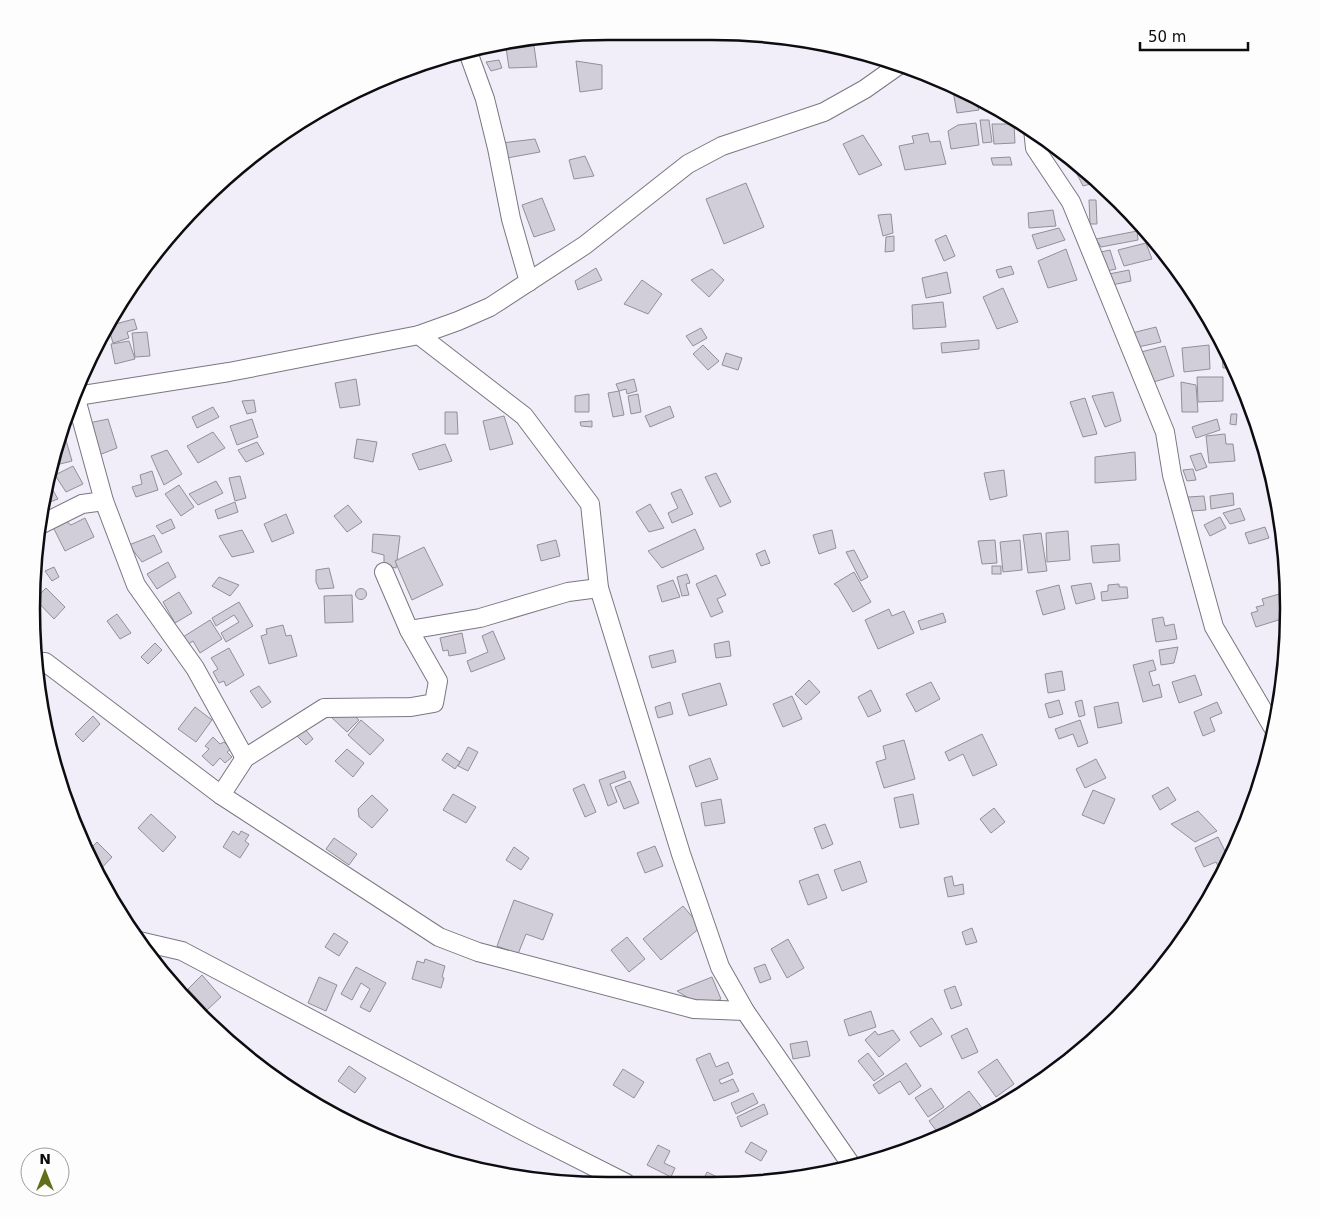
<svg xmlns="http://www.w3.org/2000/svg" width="1320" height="1217" viewBox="0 0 1320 1217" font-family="'DejaVu Sans',sans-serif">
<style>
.building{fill:#d1ced9;stroke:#928f99}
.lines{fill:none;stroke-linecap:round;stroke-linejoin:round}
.minor-casing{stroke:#7a7781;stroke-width:20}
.minor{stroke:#fff;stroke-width:18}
.rim{fill:none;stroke:#0d0c10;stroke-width:2.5}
</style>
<rect width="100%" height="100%" fill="#f1eef9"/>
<g class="building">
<polygon points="533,39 537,67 509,68 505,41"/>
<polygon points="499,60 502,68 491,71 486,62"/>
<polygon points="576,61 602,65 602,89 580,92"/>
<polygon points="960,90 975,98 979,110 957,113 953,91"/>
<polygon points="980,120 989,120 992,142 983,143"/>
<polygon points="976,123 979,145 951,149 948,131 958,125"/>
<polygon points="992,124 1014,124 1015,143 994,144"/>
<polygon points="928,133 930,142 940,141 946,164 905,170 899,146 914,143 912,136"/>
<polygon points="863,135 882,165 859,175 843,144"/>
<polygon points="535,139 540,152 507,158 502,143"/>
<polygon points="585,156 594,176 574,179 569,160"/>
<polygon points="1010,157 1012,165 993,165 991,158"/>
<polygon points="1084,171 1098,182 1083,186 1077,174"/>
<polygon points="746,183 764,227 724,244 706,199"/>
<polygon points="542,198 555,230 534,237 522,205"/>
<polygon points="1089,200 1096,200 1097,224 1090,224"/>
<polygon points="1053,210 1056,226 1029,228 1028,213"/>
<polygon points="891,214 893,233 883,236 878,215"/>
<polygon points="1059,228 1065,240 1037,249 1032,235"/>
<polygon points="1137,231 1138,240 1101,247 1096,239"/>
<polygon points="946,235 955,256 944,261 935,240"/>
<polygon points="894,236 894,251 885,252 886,237"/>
<polygon points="1146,243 1152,259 1124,266 1118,250"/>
<polygon points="1066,249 1077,280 1048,288 1038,261"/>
<polygon points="1110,250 1116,269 1107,271 1101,252"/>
<polygon points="1011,266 1014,274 999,278 996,270"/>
<polygon points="596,268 602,280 578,290 575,281"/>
<polygon points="712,269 724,280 709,297 691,280"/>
<polygon points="1129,270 1131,281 1112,285 1109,274"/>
<polygon points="947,272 951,293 926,298 922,278"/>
<polygon points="642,280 662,294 648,314 624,304"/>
<polygon points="1003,288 1018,322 997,329 983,297"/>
<polygon points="943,302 946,327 913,329 912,305"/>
<polygon points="134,319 137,329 127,332 129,338 113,343 108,326"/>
<polygon points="1156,327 1161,342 1138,347 1132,333"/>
<polygon points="701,328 707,338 693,346 686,336"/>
<polygon points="147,332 150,356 135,357 132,333"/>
<polygon points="979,340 979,349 942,353 941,343"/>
<polygon points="129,341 135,359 115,364 111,344"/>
<polygon points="1221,343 1234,368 1223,368"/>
<polygon points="703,345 719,361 708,370 693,354"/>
<polygon points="1209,345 1210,369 1184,372 1182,348"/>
<polygon points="1165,346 1174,376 1150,383 1141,352"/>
<polygon points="726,353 742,358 738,370 722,365"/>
<polygon points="1197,377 1223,377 1223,401 1198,402"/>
<polygon points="356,379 360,405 340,408 335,383"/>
<polygon points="634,379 637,391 627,394 626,389 619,391 616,384"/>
<polygon points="1181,382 1196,385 1198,412 1182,412"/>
<polygon points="619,391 624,415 613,417 608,393"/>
<polygon points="1113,392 1121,421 1105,427 1092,396"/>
<polygon points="589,394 589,412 575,412 575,396"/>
<polygon points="638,394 641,412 631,414 628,396"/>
<polygon points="1085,398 1097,434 1083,437 1070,402"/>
<polygon points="254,400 256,412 247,414 242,401"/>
<polygon points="670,406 674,417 650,427 645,416"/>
<polygon points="213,407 219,417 197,428 192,417"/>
<polygon points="445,412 457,412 458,434 445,434"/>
<polygon points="1231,414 1237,414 1236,425 1230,424"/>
<polygon points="504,416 513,444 490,450 483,421"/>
<polygon points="108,419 117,448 99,455 89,423"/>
<polygon points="252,419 258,437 237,445 230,426"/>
<polygon points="1217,419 1220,430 1196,438 1192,427"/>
<polygon points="592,421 592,427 581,426 580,422"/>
<polygon points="63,430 72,461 52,466 51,459"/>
<polygon points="213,432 225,448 198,463 187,446"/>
<polygon points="1225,434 1226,444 1233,444 1235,461 1209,463 1206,436"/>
<polygon points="357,439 377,442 373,462 354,458"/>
<polygon points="257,442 264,454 246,462 238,450"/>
<polygon points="445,444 452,461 419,470 412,454"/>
<polygon points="167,450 182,474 164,485 151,456"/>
<polygon points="1135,452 1136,480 1095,483 1095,457"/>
<polygon points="1201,453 1207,467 1196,471 1190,456"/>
<polygon points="73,466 83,484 66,492 55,475"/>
<polygon points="1193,469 1196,480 1187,481 1183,470"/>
<polygon points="1004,470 1007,496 990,500 984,473"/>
<polygon points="152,471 158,490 136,497 132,487 142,484 140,475"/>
<polygon points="716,473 731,502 720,507 705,477"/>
<polygon points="240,476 246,498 235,501 229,478"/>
<polygon points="47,480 58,499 44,504"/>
<polygon points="216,481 223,493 198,505 189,494"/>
<polygon points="179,485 194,507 181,516 165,494"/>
<polygon points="681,489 693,514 672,523 668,513 678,508 671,493"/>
<polygon points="1233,493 1234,505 1211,509 1210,496"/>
<polygon points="1204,496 1206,510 1191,511 1188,497"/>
<polygon points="235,502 238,512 218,519 215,510"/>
<polygon points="650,504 664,528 649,532 636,512"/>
<polygon points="348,505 362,522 347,532 334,516"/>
<polygon points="1240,508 1245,520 1230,524 1223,513"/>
<polygon points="286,514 294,533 272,542 264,524"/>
<polygon points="1220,517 1226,528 1210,536 1204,525"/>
<polygon points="85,518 94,537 65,551 53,527 66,521 71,525"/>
<polygon points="171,519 175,528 162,534 156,526"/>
<polygon points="1265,527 1269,538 1249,544 1245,533"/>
<polygon points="695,529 704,549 662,568 648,551"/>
<polygon points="242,530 254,552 232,557 219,536"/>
<polygon points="832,530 836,548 819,554 813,535"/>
<polygon points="1068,531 1070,560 1047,562 1046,533"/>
<polygon points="1041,533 1047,571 1028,573 1023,535"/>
<polygon points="373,534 400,536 396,568 384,566 384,555 372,552"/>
<polygon points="154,535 162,552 142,562 129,545"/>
<polygon points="556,540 560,556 541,561 537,545"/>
<polygon points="995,540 997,563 982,564 978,541"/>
<polygon points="1020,540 1022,570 1003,572 1000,542"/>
<polygon points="1119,544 1120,561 1093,563 1091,546"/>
<polygon points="424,547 443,585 412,600 395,561"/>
<polygon points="765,550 770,563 761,566 756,554"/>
<polygon points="854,550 868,577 861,581 846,552"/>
<polygon points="168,562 176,577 157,589 147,574"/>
<rect x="992" y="566" width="9" height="8"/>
<polygon points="54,567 59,577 52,581 45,571"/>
<polygon points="329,568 334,588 319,589 316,582 316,570"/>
<polygon points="854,572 871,602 853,612 838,587 834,584"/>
<polygon points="687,574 690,583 686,584 689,595 682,596 677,577"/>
<polygon points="716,575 726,595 717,599 723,612 711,617 696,584"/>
<polygon points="219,577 239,585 230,596 212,586"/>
<polygon points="673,580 680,597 662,602 657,586"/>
<polygon points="1091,583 1095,599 1076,604 1071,586"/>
<polygon points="1119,584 1119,587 1127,587 1128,598 1102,601 1101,592 1108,591 1108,585"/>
<polygon points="1059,585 1065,609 1043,615 1036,591"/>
<polygon points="46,588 65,607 54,619 35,599"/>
<circle cx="361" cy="594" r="5.5"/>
<polygon points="179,592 192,613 175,623 163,602"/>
<polygon points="1286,592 1289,609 1288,617 1256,627 1251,613 1258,611 1256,607 1264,605 1262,599"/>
<polygon points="352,595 353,622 325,623 324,596"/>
<polygon points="239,602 253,626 226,642 221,633 239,622 234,615 216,626 212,618"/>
<polygon points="889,609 892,616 904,611 914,633 878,649 865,620"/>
<polygon points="943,613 946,622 921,630 918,621"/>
<polygon points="117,614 131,633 120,639 107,621"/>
<polygon points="1163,617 1165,626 1174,624 1177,639 1156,642 1152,619"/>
<polygon points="210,620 222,639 200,653 193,641 187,645 183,637"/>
<polygon points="283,625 286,636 291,635 297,656 269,664 261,636 267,634 266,629"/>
<polygon points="493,631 505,659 471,672 467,661 488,652 482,636"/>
<polygon points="462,633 466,653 449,656 448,650 443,651 440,638"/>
<polygon points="729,641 731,656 716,658 714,644"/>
<polygon points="155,643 162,650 148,664 141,657"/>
<polygon points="1178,647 1174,663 1161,665 1159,650"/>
<polygon points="229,648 244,675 226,686 224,681 219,683 213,672 218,669 211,658"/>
<polygon points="673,650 676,662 652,668 649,656"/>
<polygon points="1153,660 1156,670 1149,672 1153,686 1159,684 1162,697 1143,702 1133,665"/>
<polygon points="1062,671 1065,690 1048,693 1045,674"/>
<polygon points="1195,675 1202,695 1179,703 1172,682"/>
<polygon points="809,680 820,692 806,705 795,694"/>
<polygon points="931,682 940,699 916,712 906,694"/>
<polygon points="720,683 727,705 689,716 682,694"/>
<polygon points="259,686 271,702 262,708 250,691"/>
<polygon points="871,690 881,711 868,717 858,697"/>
<polygon points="792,696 802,719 783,727 773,704"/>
<polygon points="1059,700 1063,714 1049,718 1045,704"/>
<polygon points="1082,700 1085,715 1079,717 1075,702"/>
<polygon points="670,702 673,714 658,718 655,707"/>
<polygon points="1118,702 1122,723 1098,728 1094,707"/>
<polygon points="1217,702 1222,713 1210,718 1215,731 1203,736 1194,712"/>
<polygon points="342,704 359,720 347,732 330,716"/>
<polygon points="195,707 212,720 196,742 178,729"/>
<polygon points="93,716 100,724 83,742 75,734"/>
<polygon points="361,720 384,740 370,755 348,735"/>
<polygon points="1080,720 1088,743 1078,747 1073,734 1059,739 1055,729"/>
<polygon points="305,729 313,739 306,745 297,736"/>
<polygon points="982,734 997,765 973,776 963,754 949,761 945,752"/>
<polygon points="213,737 220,744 224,742 231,749 227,752 232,757 225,763 220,758 213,766 202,756 209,749 205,746"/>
<polygon points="904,740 915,779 884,788 876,762 886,759 883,746"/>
<polygon points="468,747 478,752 468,771 458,766"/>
<polygon points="347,749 364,763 353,777 335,761"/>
<polygon points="447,753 460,762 455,769 442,760"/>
<polygon points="710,758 718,779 696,787 689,766"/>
<polygon points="1096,759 1106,778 1085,788 1076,769"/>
<polygon points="624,771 626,778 610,784 617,802 608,806 599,780"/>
<polygon points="630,781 639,803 624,809 615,787"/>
<polygon points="584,784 596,812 585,817 573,789"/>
<polygon points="1168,787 1176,800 1160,810 1152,796"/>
<polygon points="1093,790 1115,799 1104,824 1082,815"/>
<polygon points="453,794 476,807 466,823 443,810"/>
<polygon points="913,794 919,824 900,828 894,798"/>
<polygon points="372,795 388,810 372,828 359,817 358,809"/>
<polygon points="721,799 725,823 705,826 701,803"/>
<polygon points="994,808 1005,822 991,833 980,819"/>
<polygon points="1198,811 1217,831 1195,842 1171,824"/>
<polygon points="151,814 176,837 163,852 138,828"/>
<polygon points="825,824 833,844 822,849 814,828"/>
<polygon points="233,831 239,835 241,831 249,835 245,841 249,844 240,858 223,847"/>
<polygon points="1218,837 1229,859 1227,862 1218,866 1216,862 1204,867 1195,848"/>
<polygon points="334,838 357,854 349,865 326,849"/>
<polygon points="97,842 112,857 98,872 87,852"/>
<polygon points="655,846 663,866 645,873 637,853"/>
<polygon points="514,847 529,858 521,870 506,860"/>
<polygon points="860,861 867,882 842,891 834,870"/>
<polygon points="818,874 827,898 808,905 799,881"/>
<polygon points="952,876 954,886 963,884 964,894 948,897 944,878"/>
<polygon points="1216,883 1210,895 1207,885"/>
<polygon points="514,900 553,914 543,940 526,934 518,954 497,946"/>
<polygon points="683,906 701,927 661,960 643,939"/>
<polygon points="972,928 977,942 966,945 962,932"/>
<polygon points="334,933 348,942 339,956 325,947"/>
<polygon points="627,937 645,959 629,972 611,950"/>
<polygon points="788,939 804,968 787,978 771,949"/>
<polygon points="425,959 445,966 442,977 444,978 441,988 412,979 417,961 424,963"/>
<polygon points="765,964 771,979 760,983 754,968"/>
<polygon points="356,967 386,983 370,1012 360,1007 370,989 361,983 352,1000 341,994"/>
<polygon points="202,975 221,997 207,1010 188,989"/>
<polygon points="319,977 337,985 326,1011 308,1003"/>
<polygon points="712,977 721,999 710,1004 695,1002 677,991"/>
<polygon points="955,986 962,1005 951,1009 944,990"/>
<polygon points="871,1011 876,1027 849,1036 844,1020"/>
<polygon points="932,1018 942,1034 920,1047 910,1032"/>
<polygon points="967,1028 978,1052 962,1059 951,1036"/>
<polygon points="893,1030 900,1040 879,1057 865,1040 875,1031 878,1035"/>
<polygon points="807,1041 810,1056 793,1059 790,1044"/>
<polygon points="710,1053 716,1067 728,1062 733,1074 719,1080 721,1084 733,1079 739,1091 714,1101 696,1059"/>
<polygon points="868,1053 884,1074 874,1081 858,1061"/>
<polygon points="997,1059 1014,1084 996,1097 978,1072"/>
<polygon points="906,1063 921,1086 909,1095 900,1081 879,1094 873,1085"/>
<polygon points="349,1066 366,1078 355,1093 338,1081"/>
<polygon points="623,1069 644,1082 634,1098 613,1085"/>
<polygon points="931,1088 944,1107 928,1117 915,1098"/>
<polygon points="969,1091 983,1109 955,1130 941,1137 929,1121"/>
<polygon points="753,1093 758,1103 736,1114 731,1103"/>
<polygon points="764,1104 768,1114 741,1127 737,1117"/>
<polygon points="751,1142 767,1151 761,1161 745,1152"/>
<polygon points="658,1145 670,1151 664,1163 675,1168 671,1177 647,1165"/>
<polygon points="707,1172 725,1181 724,1185 708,1186 702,1183"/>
</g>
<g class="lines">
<defs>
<g id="minor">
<polyline points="468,52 485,99 497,148 511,219 529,282"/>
<polyline points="1033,129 1035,148 1071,202 1165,432 1172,475 1214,627 1275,731"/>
<polyline points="419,335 524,416 590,504 599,588 681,854 720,967 745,1011 852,1166"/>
<polyline points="77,396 229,372 316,355 419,335 458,321 490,307 585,245 688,164 722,146 824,112 865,89 899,65"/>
<polyline points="76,399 104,501 136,585 195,668 245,758"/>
<polyline points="40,525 82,504 104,501"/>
<polyline points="409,630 480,618 568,592 599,588"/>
<polyline points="45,662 221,795 439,937 478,952 694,1009 745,1011"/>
<polyline points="221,795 245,758 324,708 411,707 434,703 438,681 409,630 384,572"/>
<polyline points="139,941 182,951 527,1133 626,1183"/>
</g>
</defs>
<use href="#minor" class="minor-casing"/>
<use href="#minor" class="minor"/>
</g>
<path d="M0 0H1320V1217H0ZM608 40H712A568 568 0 0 1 1280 608V609A568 568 0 0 1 712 1177H608A568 568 0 0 1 40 609V608A568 568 0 0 1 608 40Z" fill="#fdfdfd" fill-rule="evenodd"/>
<path class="rim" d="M608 40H712A568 568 0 0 1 1280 608V609A568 568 0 0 1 712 1177H608A568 568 0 0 1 40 609V608A568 568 0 0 1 608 40Z"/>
<g transform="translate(45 1172)"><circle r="24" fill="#fdfdfd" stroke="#9d9d9e"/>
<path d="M0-4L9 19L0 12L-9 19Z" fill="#606f1a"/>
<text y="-8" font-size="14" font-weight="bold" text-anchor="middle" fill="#0d0c10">N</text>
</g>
<path d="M1140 42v8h108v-8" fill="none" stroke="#0d0c10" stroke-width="2.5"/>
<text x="1148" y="42" font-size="15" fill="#0d0c10" stroke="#fdfdfd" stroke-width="4" paint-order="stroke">50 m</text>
</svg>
